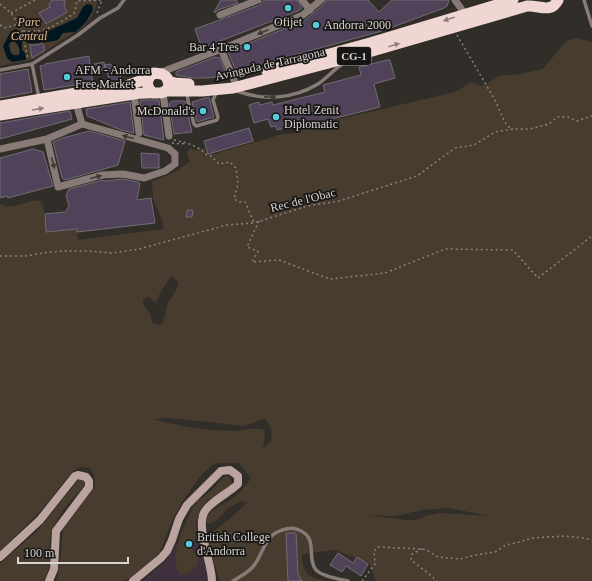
<svg xmlns="http://www.w3.org/2000/svg" width="592" height="581" viewBox="0 0 592 581" font-family="Georgia,serif">
<style>
.education{fill:#3f303d}
.green{fill:#483c2f;fill-rule:evenodd}
.water{fill:#001722;fill-rule:evenodd}
.building{fill:#504259;stroke:#706d72}
.lines{fill:none;stroke-linecap:round;stroke-linejoin:round}
.path{stroke:#878480;stroke-width:1.5;stroke-dasharray:2 3;stroke-linecap:butt}
.service{stroke:#887a77;stroke-width:3.5}
.minor{stroke:#887a77;stroke-width:7}
.secondary{stroke:#bba4a0;stroke-width:8}
.trunk{stroke:#f0d6d2;stroke-width:11}
.oneway{fill:#8f807c}
.oneway2{fill:#3f3937}
.poi-dot{fill:#54cade;stroke:#181614;stroke-width:1.5}
.labels{text-anchor:middle;dominant-baseline:central;stroke-width:3.5;stroke-linejoin:round;paint-order:stroke}
.shield{fill:#181614;stroke:#9e9c99;stroke-width:1}
.shield-label{font-size:11px;font-weight:bold;fill:#d7d5d2}
.park-label{font-size:12px;font-style:italic;fill:#e6be95;stroke:#181614}
.poi-label{font-size:12px;fill:#d7d5d2;stroke:#181614;text-anchor:start}
.street-label{font-size:12px;fill:#d7d5d2;stroke:#181614}
</style>
<rect width="100%" height="100%" fill="#312d29"/>
<polygon class="education" points="193,505 201,509 198,517 198,527 208,575 208,581 143,581 166,560 178,542 186,521"/>
<g class="green">
<path d="M0,0H97C97,10 89,22 81,28L33,59L25,61L0,66Z"/>
<path d="M577,38L592,42V581H376L369,563L335,550L302,554C302,574 308,577 326,581H221L219,579L209,546L211,533L228,520L247,503L241,501L228,508L216,521L207,524L206,517C215,507 227,503 237,495C243,490 247,484 251,478L239,463H215L203,473L182,502L172,521L160,552L138,574L125,581H56L60,564L63,529L95,486L94,475L90,468L79,467L71,473L38,514L0,551V204C14,212 28,198 41,201V204L43,203L46,232L77,229L78,240L163,229V223L153,199L152,182L177,171L190,161C187,156 187,154 189,148L196,150L204,148L207,156L283,134H291L306,127L455,92L472,82L481,86L488,83L499,76L520,74L543,69L566,41ZM171,276L179,282L175,292L168,303L163,323L158,325L152,322L151,315L143,304V298L149,297L156,303L160,293ZM171,418L245,426L263,419H266L272,431L271,441L263,448L265,435L263,429C253,427 243,431 232,431C207,431 177,426 153,419ZM449,508L489,516L440,513L428,515L416,520H405L368,515L395,516L423,510Z"/>
<path d="M229,476L232,482L230,487L207,501L201,507L195,523L196,535L190,548L199,555C199,566 195,568 187,575L179,573L176,565L175,558L181,533L197,501L212,490L224,477Z"/>
<path d="M79,479L84,482V486C71,501 53,518 50,539C48,554 53,567 43,581H0V564L38,530Z"/>
</g>
<g class="water">
<path d="M87,4L92,5L93,10L86,22L80,28L75,32L63,33C61,35 60,37 59,39C55,42 33,44 27,43L25,35H32L44,33L77,18L83,7Z"/>
<path d="M16,29C24,33 22,42 22,50L25,53L26,59L25,60L12,62L7,58L3,46L11,31ZM11,42H15C18,44 21,50 19,55H14L11,53L9,45Z"/>
</g>
<g class="building">
<polygon points="52,0 65,0 64,6 67,12 46,24 39,13 50,7 49,4"/>
<polygon points="221,0 236,0 238,3 218,10 215,13 214,12"/>
<polygon points="264,0 297,0 302,8 298,11 202,48 195,29 260,5"/>
<polygon points="326,0 368,0 379,12 392,0 449,0 447,6 444,8 390,28 387,19 380,22 382,31 236,71 228,52 305,20 324,4"/>
<polygon points="42,43 44,45 44,51 32,58 30,45 37,45"/>
<polygon points="89,56 90,65 104,62 105,70 91,72 93,82 44,90 40,66 46,65 45,64"/>
<polygon points="215,57 220,58 227,75 208,78 193,78 176,75 176,72"/>
<polygon points="387,60 390,60 395,78 374,84 380,107 312,124 311,121 277,130 276,126 271,127 268,119 254,123 249,105 259,102 260,105 272,102 273,105 325,92 323,85 361,75 359,67"/>
<polygon points="110,64 114,67 117,66 121,78 118,79 115,82 110,82 105,65"/>
<polygon points="28,69 32,92 0,98 0,74"/>
<polygon points="209,97 214,117 197,122 192,102"/>
<polygon points="140,100 159,100 164,140 144,135"/>
<polygon points="172,101 185,101 192,132 174,134 169,103"/>
<polygon points="130,102 134,133 121,130 87,116 86,109"/>
<polygon points="70,111 72,119 0,139 0,123"/>
<polygon points="249,128 253,141 208,154 204,141"/>
<polygon points="89,131 125,141 118,165 65,180 62,178 53,142 63,138"/>
<polygon points="33,149 43,152 53,186 8,198 7,196 0,198 0,158"/>
<polygon points="141,153 159,154 159,168 142,168"/>
<polygon points="123,179 138,182 140,183 137,200 151,198 155,223 77,232 77,229 46,232 45,214 65,212 69,206 66,195 69,189 103,180 105,181"/>
<polygon points="187,210 193,210 192,217 186,217"/>
<polygon points="286,533 296,533 298,574 302,581 288,581"/>
<polygon points="338,553 353,563 357,557 368,564 361,576 346,566 342,572 330,565"/>
</g>
<g class="lines">
<g class="path">
<polyline points="0,4 11,13 21,28 28,59"/>
<polyline points="11,13 35,0"/>
<polyline points="97,13 102,0"/>
<polyline points="0,25 6,28 18,24"/>
<path d="M23,31C47,33 54,25 74,14L77,1L102,0"/>
<polyline points="457,35 495,100 501,114 507,126 513,129"/>
<path d="M174,140C187,143 197,145 207,155H210L219,164L230,162L236,168L238,184L234,199L240,202H245C248,208 251,216 254,223"/>
<polyline points="172,143 182,144 184,143"/>
<polyline points="259,221 247,247 258,251 252,262 279,260 330,279 385,273 445,249 513,250 538,278 592,236"/>
<polyline points="0,256 25,256 50,252 65,251 87,251 112,253 139,249 227,225 254,223 307,206 339,201 417,176 455,148 474,145 495,132 513,129 530,129 549,124 557,117 568,117 577,121 592,116"/>
<polyline points="422,549 412,554 411,560 429,574 437,581"/>
<polyline points="362,581 375,564 374,551 378,547 423,549 428,551 438,557 460,559 475,555 495,552 506,545 519,542 532,538 565,536 585,538 592,540"/>
</g>
<g class="service">
<polyline points="584,0 592,26"/>
<polyline points="32,64 39,98"/>
<polyline points="0,70 32,64 78,35 100,18 118,8 124,0"/>
<path d="M237,91C264,101 293,99 318,84C327,78 334,69 344,63"/>
<polyline points="187,92 188,101 194,124 196,126 217,120 218,117 213,100 216,93"/>
<path d="M233,581C241,576 250,572 255,564C266,548 264,534 286,529C290,528 295,528 299,530C319,538 306,558 316,570C323,577 339,579 348,581"/>
</g>
<g class="minor">
<polyline points="302,0 310,10"/>
<polyline points="455,0 465,14"/>
<polyline points="220,15 258,0"/>
<polyline points="221,49 234,80"/>
<polyline points="159,73 227,47 303,15 321,0"/>
<polyline points="163,93 169,136"/>
<polyline points="134,94 139,133"/>
<polyline points="76,103 82,124"/>
<polyline points="0,149 47,139 82,124 168,148 175,154 175,164 165,171 144,178 123,174 102,175 58,187 47,139"/>
</g>
<g class="secondary">
<polyline points="0,557 40,520 75,476 78,475 86,477 89,481 89,487 56,531 54,569 49,581"/>
<path d="M133,581L161,558L167,551L172,540L179,519L187,505L221,471L230,470L238,476V484C229,493 211,501 205,511C195,526 212,563 212,581"/>
</g>
<g class="trunk">
<polyline points="267,71 370,43 513,0"/>
<polyline points="168,81 175,83 189,84"/>
<path d="M165,91H202L233,88L355,56L527,6C539,5 551,14 558,0"/>
<polyline points="0,106 88,91 118,89 148,78"/>
<path d="M0,115L134,94C138,93 143,93 147,93C155,92 167,97 169,84C169,79 166,76 162,74L154,73C146,78 145,87 153,93"/>
</g>
</g>
<defs><path id="oneway-solid" d="M-6-.8H1V-3.2L6.5 0L1 3.2V.8H-6Z"/></defs>
<g class="oneway">
<use href="#oneway-solid" transform="translate(449 19) rotate(163)"/>
<use href="#oneway-solid" transform="translate(394 45) rotate(-16)"/>
<use href="#oneway-solid" transform="translate(38 109) rotate(-9)"/>
</g>
<g class="oneway2">
<use href="#oneway-solid" transform="translate(263 32) rotate(158)"/>
<use href="#oneway-solid" transform="translate(270 97) rotate(2)"/>
<use href="#oneway-solid" transform="translate(128 137) rotate(-165)"/>
<use href="#oneway-solid" transform="translate(53 163) rotate(76)"/>
<use href="#oneway-solid" transform="translate(96 177) rotate(-14)"/>
</g>
<g class="poi-dot">
<circle cx="288" cy="8" r="4"/>
<circle cx="316" cy="25" r="4"/>
<circle cx="247" cy="47" r="4"/>
<circle cx="67" cy="77" r="4"/>
<circle cx="203" cy="111" r="4"/>
<circle cx="276" cy="117" r="4"/>
<circle cx="189" cy="544" r="4"/>
</g>
<g class="labels">
<rect class="shield" x="337" y="47" width="34" height="18" rx="3"/>
<g class="shield-label">
<text x="354" y="56">CG-1</text>
</g>
<g class="park-label">
<text x="29" y="22">Parc<tspan x="29" dy="14">Central</tspan></text>
</g>
<g class="poi-label">
<text x="288" y="22" text-anchor="middle">Ofijet</text>
<text x="324" y="25">Andorra 2000</text>
<text x="239" y="47" text-anchor="end">Bar 4 Tres</text>
<text x="75" y="70">AFM - Andorra<tspan x="75" dy="14">Free Market</tspan></text>
<text x="284" y="110">Hotel Zenit<tspan x="284" dy="14">Diplomatic</tspan></text>
<text x="195" y="111" text-anchor="end">McDonald's</text>
<text x="197" y="537">British College<tspan x="197" dy="14">d'Andorra</tspan></text>
</g>
<g class="street-label">
<text transform="translate(270 64) rotate(-13)">Avinguda de Tarragona</text>
<text transform="translate(303 200) rotate(-14)">Rec de l'Obac</text>
</g>
</g>
<path d="M18 557v6h110v-6" fill="none" stroke="#d7d5d2" stroke-width="2"/>
<text x="24" y="557" font-size="12" fill="#d7d5d2" stroke="#181614" stroke-width="3" paint-order="stroke">100 m</text>
</svg>
